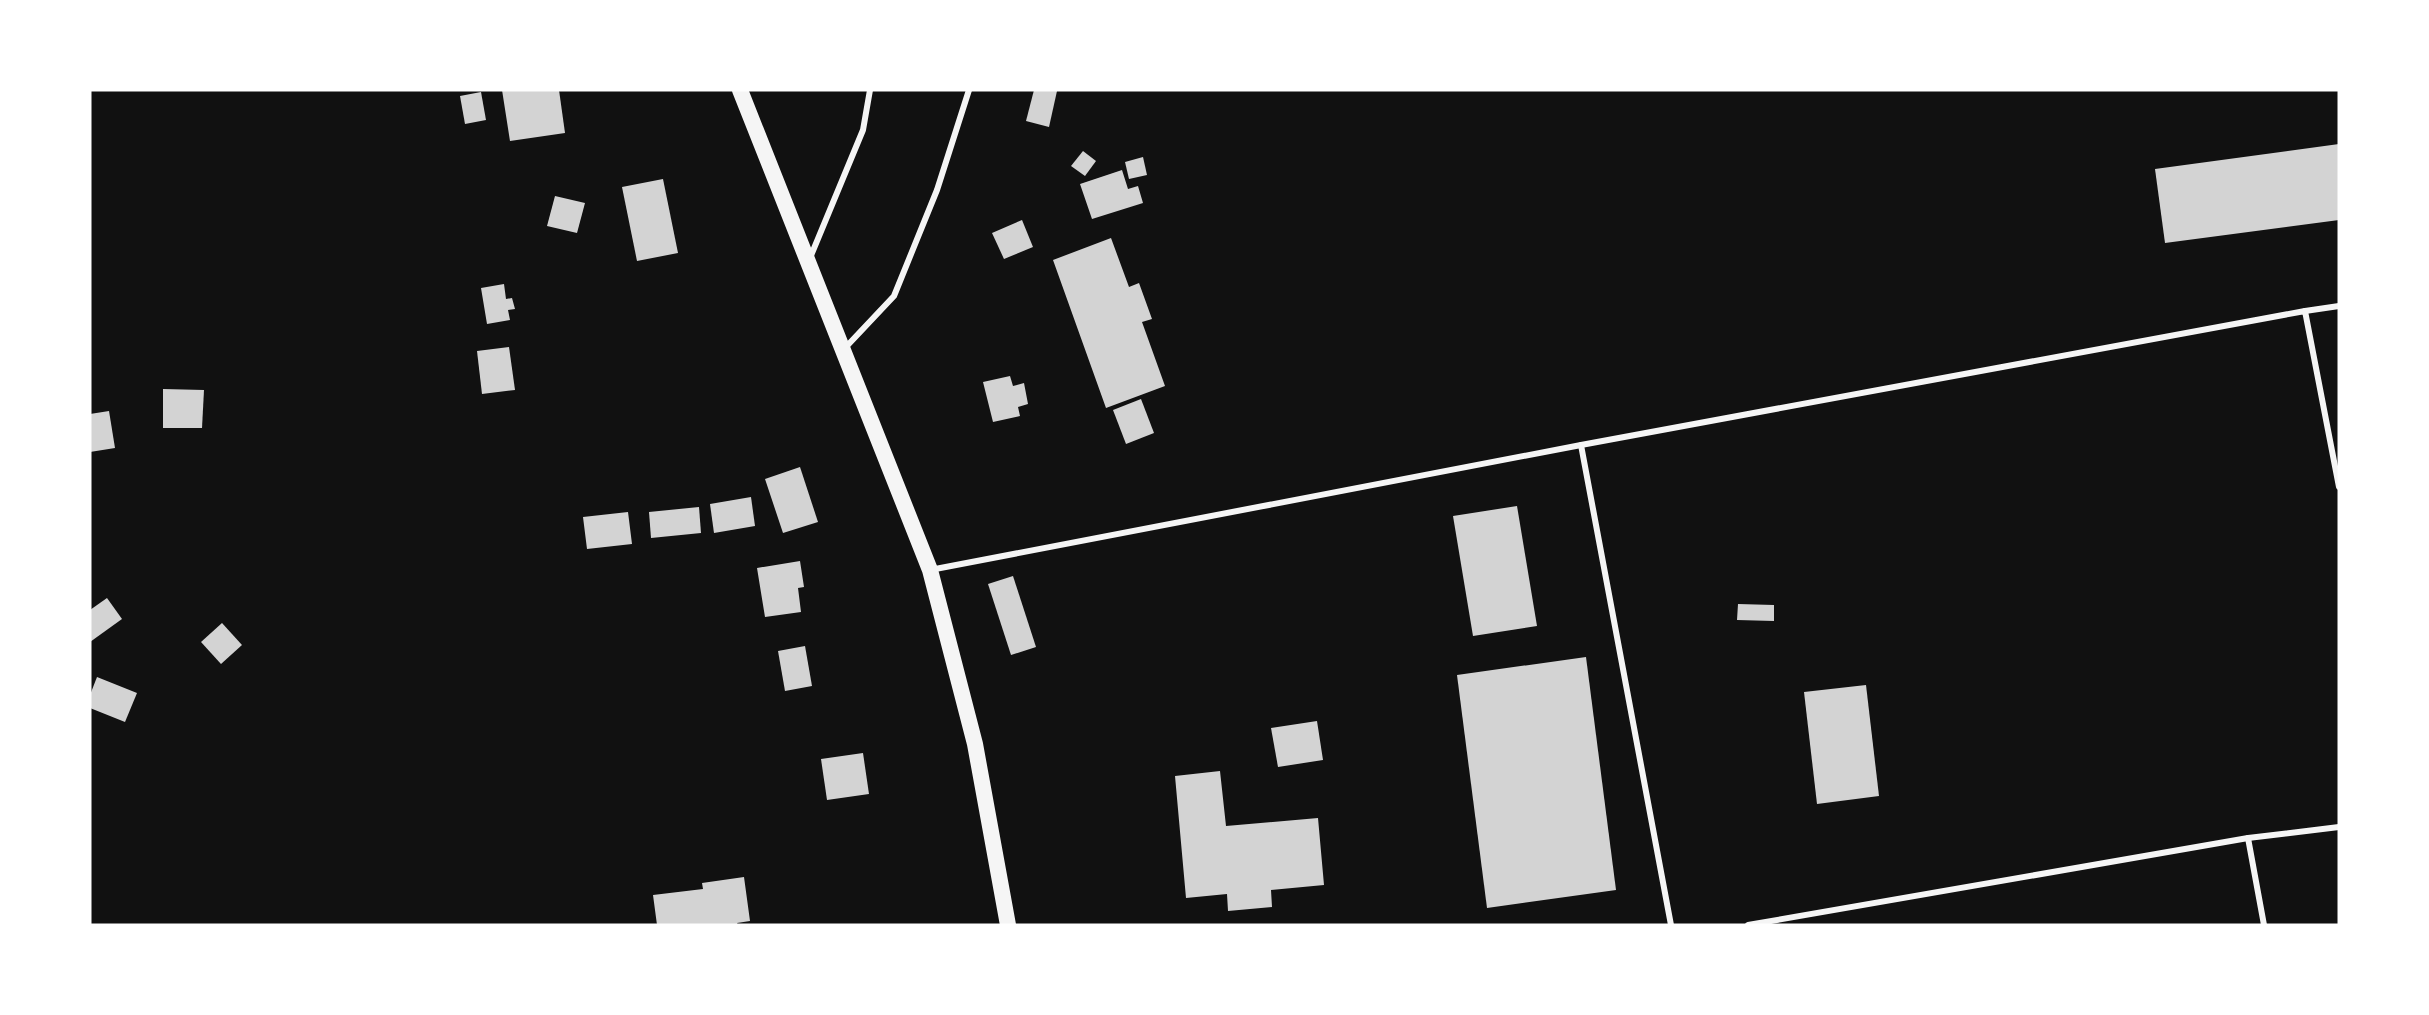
<svg xmlns="http://www.w3.org/2000/svg" width="2429" height="1015" viewBox="0 0 2429 1015" font-family="'Public Sans',sans-serif">
<style>
.building{fill:#d3d3d3}
.lines{fill:none;stroke-linecap:round;stroke-linejoin:round}
.minor{stroke:#f5f5f5;stroke-width:6}
.trunk{stroke:#f5f5f5;stroke-width:16}
</style>
<rect width="100%" height="100%" fill="#111"/>
<g class="building">
<polygon points="502,90 559,90 565,133 510,141"/>
<polygon points="1034,90 1057,91 1049,127 1026,121"/>
<polygon points="481,92 486,120 465,124 460,96"/>
<polygon points="2339,144 2339,220 2165,243 2155,169"/>
<polygon points="1083,151 1096,161 1085,176 1071,166"/>
<polygon points="1143,157 1147,175 1129,179 1125,162"/>
<polygon points="1122,170 1128,189 1138,186 1143,203 1092,219 1080,184"/>
<polygon points="663,179 678,253 637,261 622,187"/>
<polygon points="555,196 585,203 577,233 547,226"/>
<polygon points="1022,220 1033,247 1004,259 992,233"/>
<polygon points="1111,238 1129,287 1139,283 1152,319 1142,322 1165,386 1106,408 1053,260"/>
<polygon points="504,284 506,299 512,298 515,309 508,310 510,320 487,324 481,288"/>
<polygon points="509,347 515,390 482,394 477,351"/>
<polygon points="1010,376 1013,386 1024,383 1028,404 1018,407 1020,416 993,422 983,382"/>
<polygon points="163,389 204,390 202,428 163,428"/>
<polygon points="1141,399 1154,433 1126,444 1113,410"/>
<polygon points="109,411 115,448 90,452 90,414"/>
<polygon points="800,467 818,522 783,533 765,479"/>
<polygon points="751,497 755,526 714,533 710,504"/>
<polygon points="1517,506 1537,626 1473,636 1453,516"/>
<polygon points="699,507 701,533 651,538 649,512"/>
<polygon points="628,512 632,544 587,549 583,517"/>
<polygon points="800,561 804,587 798,588 801,612 765,617 757,568"/>
<polygon points="1013,576 1036,647 1011,655 988,584"/>
<polygon points="107,598 122,619 90,642 90,610"/>
<polygon points="1738,604 1774,605 1774,621 1737,620"/>
<polygon points="222,623 242,645 221,664 201,642"/>
<polygon points="805,646 812,686 785,691 778,651"/>
<polygon points="1586,657 1616,890 1487,908 1457,675"/>
<polygon points="97,677 137,693 125,722 90,708 90,695"/>
<polygon points="1866,685 1879,796 1817,804 1804,692"/>
<polygon points="1317,721 1323,760 1278,767 1271,728"/>
<polygon points="863,753 869,794 827,800 821,759"/>
<polygon points="1220,771 1226,826 1318,818 1324,885 1271,890 1272,907 1228,911 1227,894 1186,898 1175,776"/>
<polygon points="744,877 750,921 737,923 738,925 657,925 653,895 703,889 702,883"/>
</g>
<g class="lines">
<g class="minor">
<polyline points="810,258 863,130 870,90"/>
<polyline points="2305,311 2339,306"/>
<polyline points="845,348 894,296 937,190 969,90"/>
<polyline points="1581,445 1671,925"/>
<polyline points="930,570 1581,445 2305,311 2339,487"/>
<polyline points="2248,838 2264,925"/>
<polyline points="1748,925 2248,838 2339,827"/>
</g>
<polyline class="trunk" points="740,90 930,570 975,744 1008,925"/>
</g>
<rect width="2429" height="1015" fill="none" stroke="#ffffff" stroke-width="183"/>
</svg>
